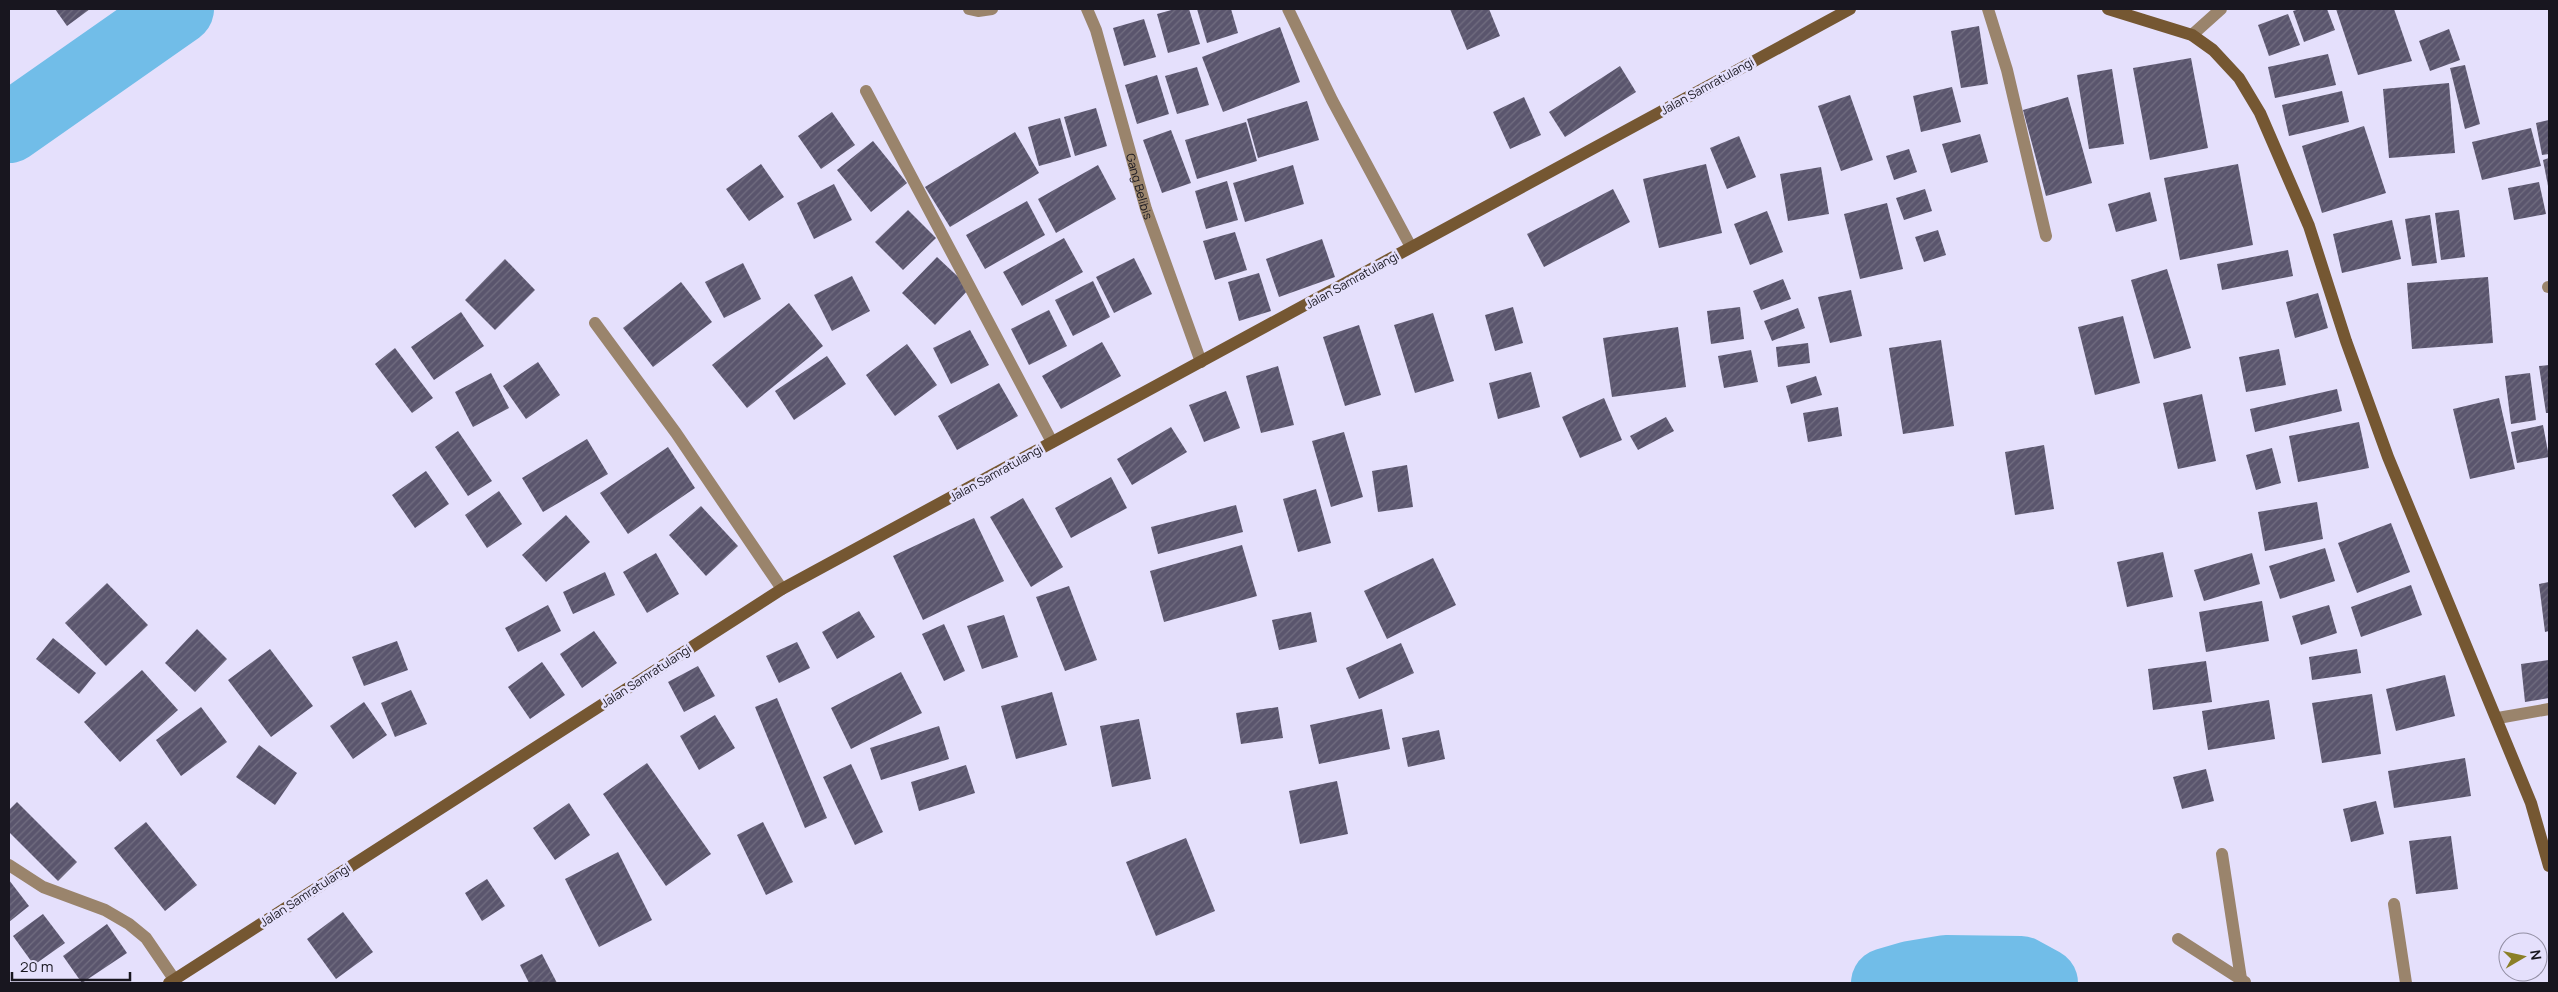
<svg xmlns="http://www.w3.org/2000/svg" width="2558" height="992" viewBox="0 0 2558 992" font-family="Manrope,sans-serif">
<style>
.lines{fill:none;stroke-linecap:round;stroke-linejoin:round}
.river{stroke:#71bde8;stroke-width:70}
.building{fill:url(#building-hatch)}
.lane{stroke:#9a846c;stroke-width:12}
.street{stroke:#9a846c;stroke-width:12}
.secondary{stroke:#755732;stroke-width:12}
.labels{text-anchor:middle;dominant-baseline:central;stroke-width:5;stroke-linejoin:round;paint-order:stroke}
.street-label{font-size:12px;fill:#18161f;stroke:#e5e0fc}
</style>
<defs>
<pattern id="building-hatch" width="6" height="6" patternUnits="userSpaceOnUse" patternTransform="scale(1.25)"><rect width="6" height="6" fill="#5a556d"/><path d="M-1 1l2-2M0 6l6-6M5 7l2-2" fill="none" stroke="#726e81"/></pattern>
</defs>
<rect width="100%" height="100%" fill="#e5e0fc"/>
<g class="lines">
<g class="river">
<polyline points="9,128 179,9"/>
<polyline points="1886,983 1910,976 1946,970 2021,971 2043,983"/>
</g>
</g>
<g class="building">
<polygon points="55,9 90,9 67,26"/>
<polygon points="1175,9 1189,9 1200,44 1168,53 1157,14"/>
<polygon points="1197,9 1231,9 1238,33 1207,43"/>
<polygon points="1450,9 1489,9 1500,36 1467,50"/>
<polygon points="2300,9 2327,9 2335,30 2304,42 2293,11"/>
<polygon points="2336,9 2394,9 2412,61 2358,75"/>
<polygon points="2288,14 2300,45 2269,56 2258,25"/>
<polygon points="1144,19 1156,57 1124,66 1113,28"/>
<polygon points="1979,26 1988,84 1961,88 1951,31"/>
<polygon points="1280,27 1300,82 1223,112 1202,57"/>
<polygon points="2449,29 2460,60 2430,71 2419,41"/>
<polygon points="2328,54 2336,85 2275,98 2268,67"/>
<polygon points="2191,58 2208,148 2150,160 2133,68"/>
<polygon points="2465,65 2480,124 2465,129 2450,68"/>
<polygon points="1620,66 1636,92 1565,137 1549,112"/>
<polygon points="1197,67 1209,105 1177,114 1165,76"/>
<polygon points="2112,69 2124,144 2089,149 2077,75"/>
<polygon points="1157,75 1169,114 1137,124 1125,85"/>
<polygon points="2449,83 2455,153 2389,158 2383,89"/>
<polygon points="1952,87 1961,122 1921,132 1913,96"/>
<polygon points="2342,91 2349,122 2289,136 2282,105"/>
<polygon points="1850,95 1873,160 1841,171 1818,106"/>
<polygon points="1524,97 1541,135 1510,149 1493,112"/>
<polygon points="2068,97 2092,183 2046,196 2023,110"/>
<polygon points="1307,101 1319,140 1258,158 1247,119"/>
<polygon points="1096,108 1107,146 1075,156 1064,117"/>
<polygon points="832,112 855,145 821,169 798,136"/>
<polygon points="1060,118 1071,157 1039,166 1028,127"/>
<polygon points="2549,120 2549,154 2542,155 2536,123"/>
<polygon points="1246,122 1257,161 1197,179 1185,140"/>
<polygon points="2364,126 2386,193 2322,213 2302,146"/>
<polygon points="2531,128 2541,166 2482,180 2472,142"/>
<polygon points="1171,130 1191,183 1162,193 1143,140"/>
<polygon points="1015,132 1039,173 950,227 925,187"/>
<polygon points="1980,134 1988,162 1951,173 1942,144"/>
<polygon points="1739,136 1756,177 1727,189 1710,148"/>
<polygon points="873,141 907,183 871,212 837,170"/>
<polygon points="1909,149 1917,172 1894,180 1886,156"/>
<polygon points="2549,158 2549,186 2548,186 2543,160"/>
<polygon points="761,164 784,197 749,221 726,189"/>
<polygon points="1706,164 1722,233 1659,248 1643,179"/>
<polygon points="2238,164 2253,245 2180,260 2164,178"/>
<polygon points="1098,165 1116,199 1056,233 1038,199"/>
<polygon points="1293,165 1304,204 1245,222 1233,183"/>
<polygon points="1821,167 1829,214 1788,221 1780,174"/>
<polygon points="1227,181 1238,220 1206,229 1195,191"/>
<polygon points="2539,182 2546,214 2514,220 2508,188"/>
<polygon points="834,184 852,220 814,239 797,203"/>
<polygon points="1613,189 1630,222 1544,267 1527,234"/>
<polygon points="1925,189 1932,211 1904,220 1896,198"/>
<polygon points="2150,192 2157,221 2116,232 2108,204"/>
<polygon points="1027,201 1045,235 985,269 966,235"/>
<polygon points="1887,203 1903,269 1860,279 1844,214"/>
<polygon points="908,210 936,238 903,270 875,242"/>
<polygon points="2459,210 2465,257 2441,260 2435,213"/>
<polygon points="1767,211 1783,252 1750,265 1734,224"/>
<polygon points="2430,215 2437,263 2412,266 2405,219"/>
<polygon points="2392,220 2401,259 2342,273 2333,234"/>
<polygon points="1938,230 1946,255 1924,262 1915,237"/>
<polygon points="1235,232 1247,270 1215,280 1203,241"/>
<polygon points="1064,238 1083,272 1022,306 1003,272"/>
<polygon points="1322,239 1335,277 1279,297 1266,259"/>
<polygon points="2288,250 2293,276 2222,290 2217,264"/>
<polygon points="937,257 970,288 935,325 902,293"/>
<polygon points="1134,258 1152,294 1114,313 1096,277"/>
<polygon points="505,259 535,290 495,330 465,300"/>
<polygon points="743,263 761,299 724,318 705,282"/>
<polygon points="2167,269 2191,348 2154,359 2131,280"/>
<polygon points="1259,273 1271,311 1239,321 1228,282"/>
<polygon points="852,276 870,311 832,331 814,295"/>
<polygon points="2488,277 2493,343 2412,349 2407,283"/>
<polygon points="1783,279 1791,299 1761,310 1753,291"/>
<polygon points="1093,281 1110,317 1073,336 1055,300"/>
<polygon points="681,282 712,322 653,367 623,328"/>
<polygon points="1851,290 1862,336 1830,343 1818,297"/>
<polygon points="2318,293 2328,328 2295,338 2286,302"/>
<polygon points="789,303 823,346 747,408 712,365"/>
<polygon points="1513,307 1523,343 1495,351 1485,315"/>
<polygon points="1740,307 1744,339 1711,344 1707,311"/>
<polygon points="1798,308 1805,328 1772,341 1764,321"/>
<polygon points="1049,310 1067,346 1029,365 1011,329"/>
<polygon points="461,312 484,346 434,380 411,347"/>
<polygon points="1433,313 1454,381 1415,393 1394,325"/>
<polygon points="2123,316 2140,383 2095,395 2078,327"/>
<polygon points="1359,325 1381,395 1345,406 1323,337"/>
<polygon points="1678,327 1686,387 1612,397 1603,338"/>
<polygon points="970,330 989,365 951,384 933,348"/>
<polygon points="1941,340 1954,426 1903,434 1889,348"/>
<polygon points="1102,342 1121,376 1061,409 1042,376"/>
<polygon points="1808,343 1810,363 1778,367 1776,347"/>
<polygon points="907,344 937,385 895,416 866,375"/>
<polygon points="395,348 433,398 412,413 375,364"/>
<polygon points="2279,349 2286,385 2246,392 2239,357"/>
<polygon points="1751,350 1758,382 1724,388 1718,356"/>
<polygon points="827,356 846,384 794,420 775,391"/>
<polygon points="538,362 560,395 526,419 503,386"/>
<polygon points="2549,365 2549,413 2546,413 2539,366"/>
<polygon points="1278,366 1294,425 1261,433 1246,376"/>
<polygon points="1531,372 1540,407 1498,419 1489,383"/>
<polygon points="491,373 509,408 473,427 455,392"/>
<polygon points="2530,373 2536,420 2511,424 2505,376"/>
<polygon points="1816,376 1822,395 1791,404 1786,386"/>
<polygon points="999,383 1018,416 957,450 938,416"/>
<polygon points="2337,389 2342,411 2255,432 2250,409"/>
<polygon points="1226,391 1240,428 1204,442 1189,405"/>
<polygon points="2202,394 2216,461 2178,469 2163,403"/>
<polygon points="1604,398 1622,440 1580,458 1562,417"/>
<polygon points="2499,398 2515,469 2470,479 2453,409"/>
<polygon points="1838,407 1842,436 1808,442 1803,413"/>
<polygon points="1666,417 1674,431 1638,450 1630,436"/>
<polygon points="2359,422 2369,468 2298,482 2289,436"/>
<polygon points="2543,425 2549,457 2517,463 2511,432"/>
<polygon points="1171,427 1187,452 1132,485 1117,459"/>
<polygon points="458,431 492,481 468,496 435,447"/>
<polygon points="1344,432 1363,497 1331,507 1312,441"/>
<polygon points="587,439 608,474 543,512 522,478"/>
<polygon points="2044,445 2054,509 2015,515 2005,452"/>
<polygon points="668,447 695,488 628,534 600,493"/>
<polygon points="2272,448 2281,483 2256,490 2246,455"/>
<polygon points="1407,465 1413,507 1378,512 1372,471"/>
<polygon points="426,471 449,504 415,528 392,495"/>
<polygon points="1111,477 1127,508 1071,538 1055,508"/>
<polygon points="1316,489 1331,543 1298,552 1283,499"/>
<polygon points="499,491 522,524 487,548 465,515"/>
<polygon points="1023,498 1063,567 1031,587 990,517"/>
<polygon points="2317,502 2323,539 2265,551 2258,512"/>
<polygon points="1236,505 1243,532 1158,554 1151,527"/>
<polygon points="701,506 738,546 706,576 669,535"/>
<polygon points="566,515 590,542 546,582 522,555"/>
<polygon points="974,518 1004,581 923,620 893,556"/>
<polygon points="2391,523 2410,572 2357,593 2338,543"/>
<polygon points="1242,545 1257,596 1164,622 1150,571"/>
<polygon points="2325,548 2335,581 2280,599 2269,566"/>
<polygon points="2163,552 2173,597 2127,607 2117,562"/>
<polygon points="656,553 679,594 647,613 623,572"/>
<polygon points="2252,553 2260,584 2204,601 2194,570"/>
<polygon points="1433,558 1456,605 1387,639 1364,591"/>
<polygon points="605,572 615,595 573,614 563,592"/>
<polygon points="2549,582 2549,631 2545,632 2539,584"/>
<polygon points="107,583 148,625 106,666 65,623"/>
<polygon points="2411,585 2422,615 2361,637 2351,607"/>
<polygon points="1069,586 1097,660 1065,671 1036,597"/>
<polygon points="2262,601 2269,641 2206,652 2199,612"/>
<polygon points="548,605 561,631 518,652 505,628"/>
<polygon points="2329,605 2337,633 2301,645 2292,616"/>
<polygon points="859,611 875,637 837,659 822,632"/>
<polygon points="1311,612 1317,642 1279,650 1272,620"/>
<polygon points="1004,615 1018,657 982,669 967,626"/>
<polygon points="944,624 965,671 944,681 922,634"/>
<polygon points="197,629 227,659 195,692 165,663"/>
<polygon points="594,631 617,663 582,688 560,654"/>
<polygon points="53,638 96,673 79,694 36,659"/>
<polygon points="397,641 408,670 364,686 352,657"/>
<polygon points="797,642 810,668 779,683 766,656"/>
<polygon points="1401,643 1414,673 1359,699 1346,668"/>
<polygon points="270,649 313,706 271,737 228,680"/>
<polygon points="2357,649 2361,673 2312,680 2309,657"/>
<polygon points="2549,660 2549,698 2525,702 2521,664"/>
<polygon points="2206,661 2212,702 2153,710 2148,669"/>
<polygon points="542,662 565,695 530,719 508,687"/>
<polygon points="698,666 715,696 684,712 668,682"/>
<polygon points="142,670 178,710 120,762 84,722"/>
<polygon points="901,672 922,713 851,749 831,708"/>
<polygon points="2445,675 2455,716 2396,731 2386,689"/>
<polygon points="411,690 427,724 395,737 381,703"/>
<polygon points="1052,692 1067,745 1016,759 1001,706"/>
<polygon points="2372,694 2381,754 2322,763 2312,703"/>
<polygon points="777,698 827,818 805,828 755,707"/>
<polygon points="2269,700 2275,739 2208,750 2202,711"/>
<polygon points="364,702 387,735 353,759 330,726"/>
<polygon points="201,707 227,742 181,776 156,740"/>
<polygon points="1278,707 1283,738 1241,744 1236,713"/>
<polygon points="1382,709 1390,749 1319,764 1310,725"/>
<polygon points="715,715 735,748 699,770 680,736"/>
<polygon points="1139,719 1151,779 1112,787 1100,726"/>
<polygon points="939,726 949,759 881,780 870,748"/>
<polygon points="1439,730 1445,759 1408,767 1402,738"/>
<polygon points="259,745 297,773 275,805 236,777"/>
<polygon points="2465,758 2471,796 2394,808 2388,771"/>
<polygon points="647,763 711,854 666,886 603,794"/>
<polygon points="851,764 883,832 855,845 823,777"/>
<polygon points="966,765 975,793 919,811 911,782"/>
<polygon points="2206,769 2214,801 2182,809 2173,777"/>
<polygon points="1337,781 1348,834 1300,844 1289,791"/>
<polygon points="2376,801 2384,834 2351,842 2343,809"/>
<polygon points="17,802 77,862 58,881 9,832 9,810"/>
<polygon points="569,803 590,835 555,860 533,828"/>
<polygon points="146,822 197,885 165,911 114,848"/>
<polygon points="763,822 793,882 766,895 737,835"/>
<polygon points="2451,836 2458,889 2416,894 2409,841"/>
<polygon points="1186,838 1215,911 1156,936 1126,862"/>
<polygon points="618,852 652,920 599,947 565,879"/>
<polygon points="487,879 505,906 482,921 465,893"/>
<polygon points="9,880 29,906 9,922"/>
<polygon points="343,912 373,952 336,979 307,939"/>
<polygon points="43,914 65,943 34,965 13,936"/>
<polygon points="107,924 127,953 82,983 63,956"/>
<polygon points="542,954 557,983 529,983 520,965"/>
</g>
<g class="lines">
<polyline class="lane" points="9,865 43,887 105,910 129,924 146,938 174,979"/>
<g class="street">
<polyline points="969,9 978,11 992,9"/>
<path id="s1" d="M1087,9L1096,30L1146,209L1201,362"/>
<polyline points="1288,9 1332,100 1411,247"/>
<polyline points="1988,9 2007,70 2046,236"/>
<polyline points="2192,35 2221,9"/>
<polyline points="866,91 1052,442"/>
<polyline points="2548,287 2549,287"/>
<polyline points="595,323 676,433 782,589"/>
<polyline points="2498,718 2549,709"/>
<polyline points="2222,854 2241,979"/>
<polyline points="2394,904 2406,983"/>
<polyline points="2178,939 2245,982"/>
</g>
<g class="secondary">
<polyline points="2108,9 2192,35 2213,50 2239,78 2260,113 2309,226 2346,341 2388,457 2531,803 2549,866"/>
<polyline points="169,983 782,589 1850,9"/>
</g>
</g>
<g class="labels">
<g class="street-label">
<text transform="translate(1707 86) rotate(-29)">Jalan Samratulangi</text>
<text stroke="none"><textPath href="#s1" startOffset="185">Gang Belibis</textPath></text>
<text transform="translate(1352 280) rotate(-29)">Jalan Samratulangi</text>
<text transform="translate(996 473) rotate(-29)">Jalan Samratulangi</text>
<text transform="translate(646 676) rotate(-33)">Jalan Samratulangi</text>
<text transform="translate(305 895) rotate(-33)">Jalan Samratulangi</text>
</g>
</g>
<rect width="2558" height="992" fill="none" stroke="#18161f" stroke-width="20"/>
<g transform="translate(2523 957) rotate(81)"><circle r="24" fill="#e5e0fc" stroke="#938fa4"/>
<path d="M0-4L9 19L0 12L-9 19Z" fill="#8b7f26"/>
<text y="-8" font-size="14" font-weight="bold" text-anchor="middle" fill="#18161f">N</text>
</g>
<path d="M12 972v8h118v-8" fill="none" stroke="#18161f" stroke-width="2.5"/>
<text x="20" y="972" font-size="15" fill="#18161f" stroke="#e5e0fc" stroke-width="4" paint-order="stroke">20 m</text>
</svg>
